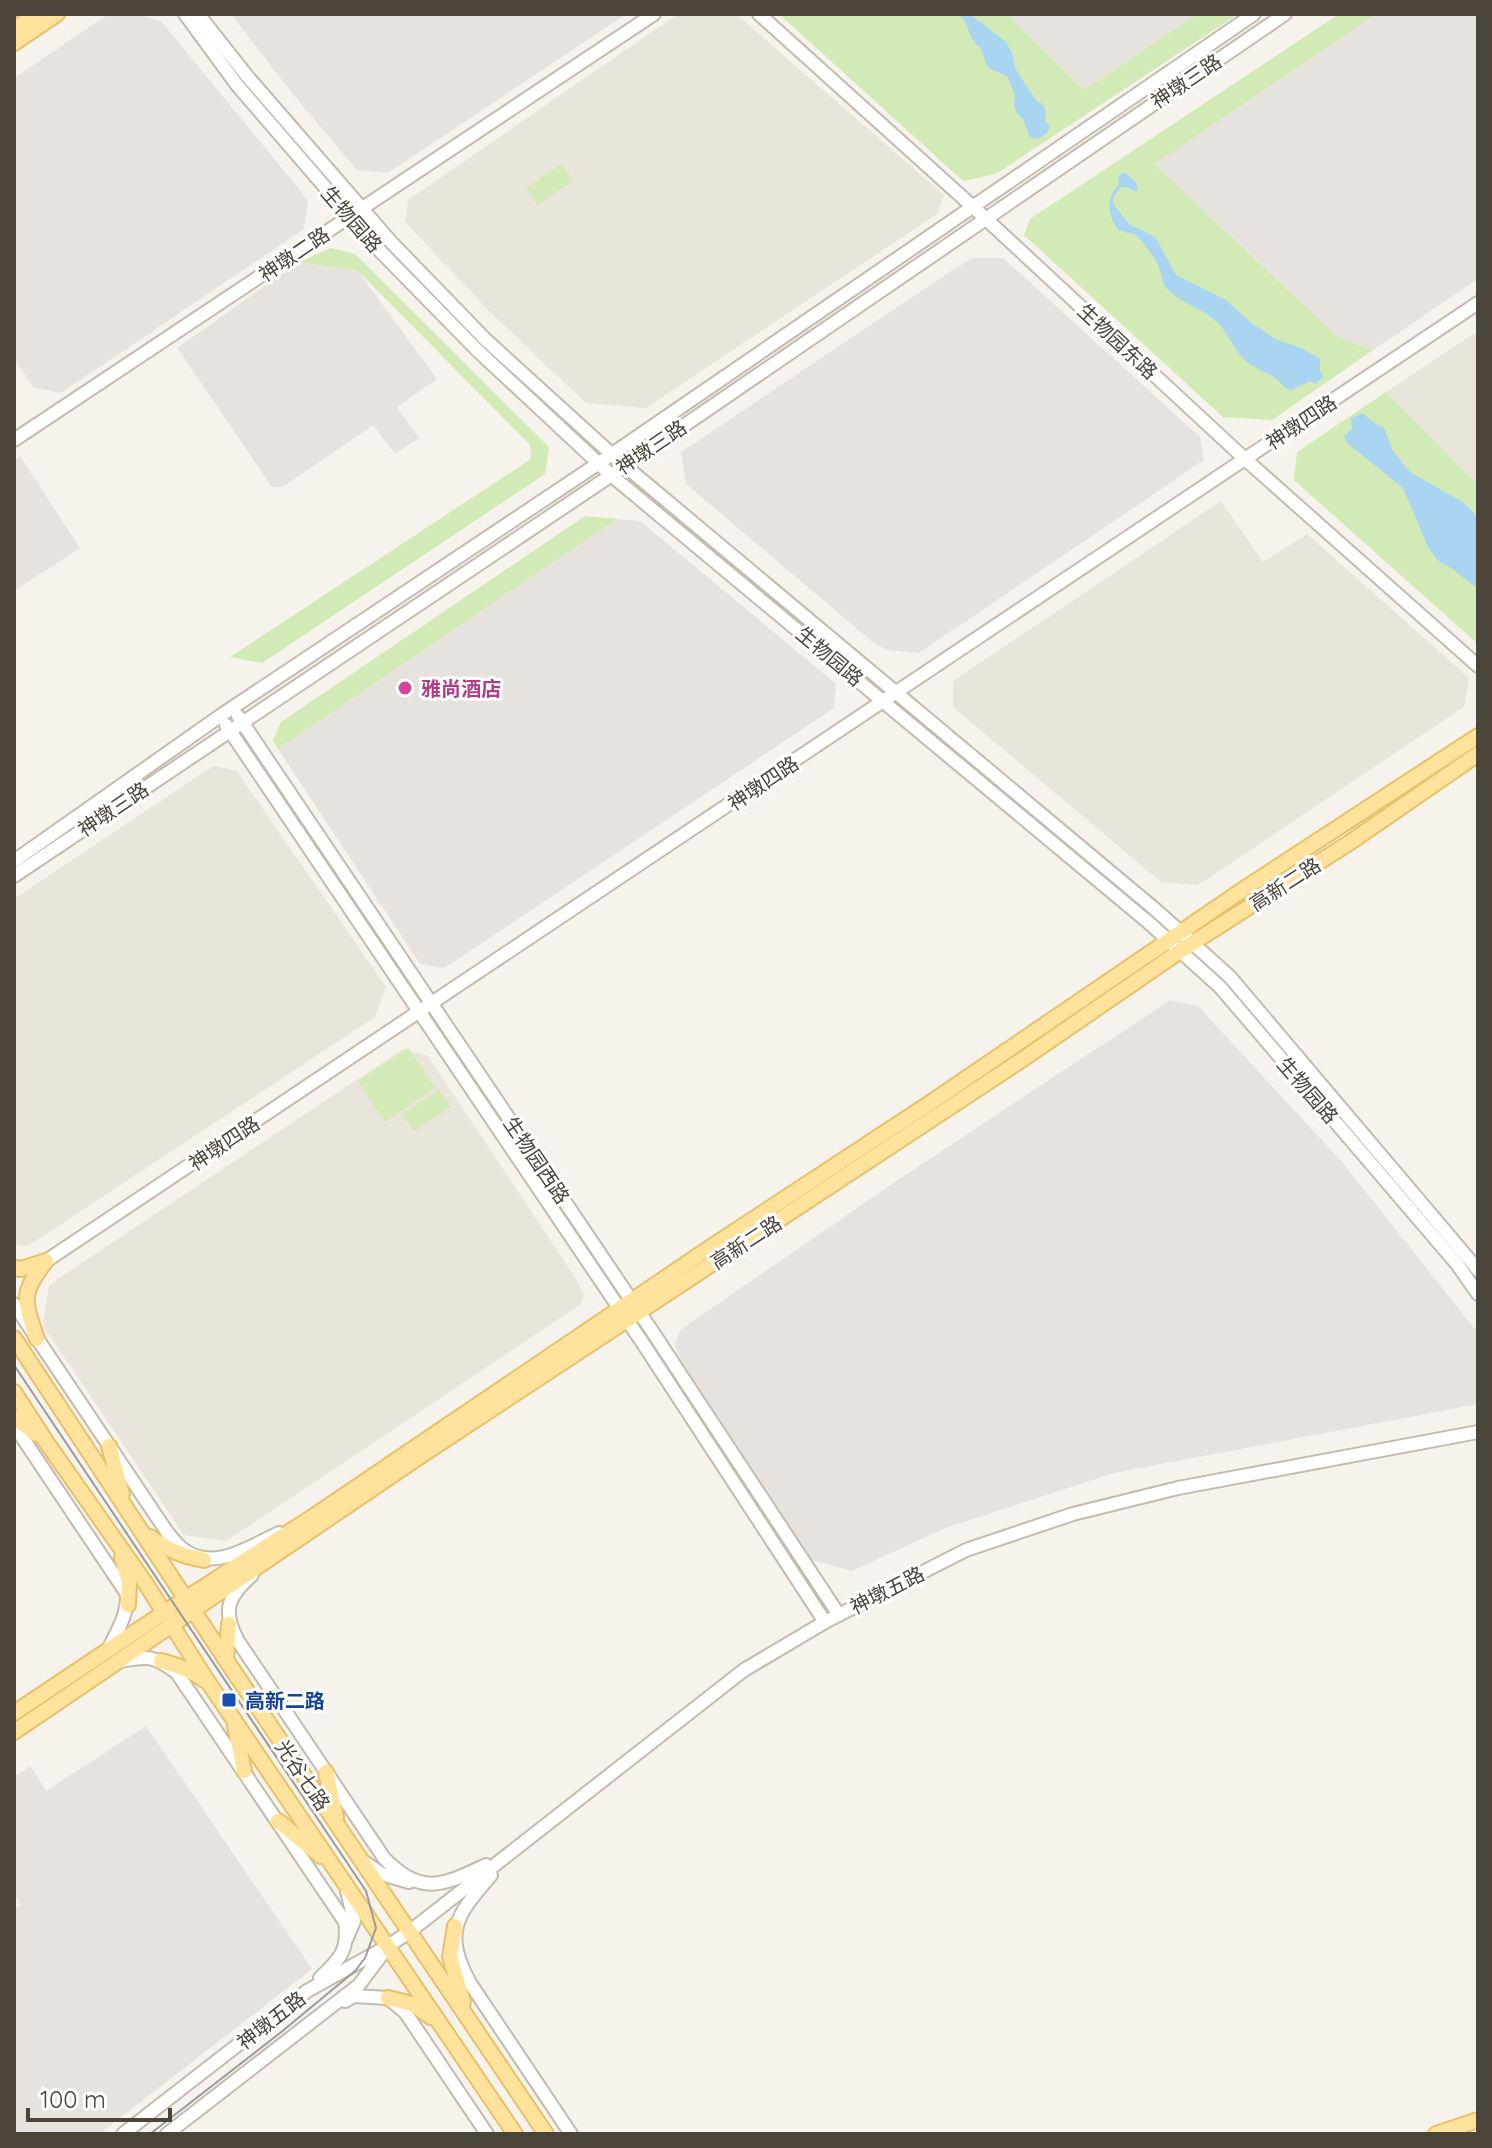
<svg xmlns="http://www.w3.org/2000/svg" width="1492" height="2148" viewBox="0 0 1492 2148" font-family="Quicksand,'Noto Sans SC',sans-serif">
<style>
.residential{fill:#eae5da}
.industrial{fill:#e6e2dd}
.green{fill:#d2eab5}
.water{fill:#a9d4f2}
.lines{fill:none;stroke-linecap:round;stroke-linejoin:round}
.minor-casing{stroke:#c2bbae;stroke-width:16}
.major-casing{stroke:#e6c16a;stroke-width:18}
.minor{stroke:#fff;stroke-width:12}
.major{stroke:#ffe39c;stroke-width:14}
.tram{stroke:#9a9a9a;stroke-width:2}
.hotel-dot{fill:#d1479c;stroke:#fff;stroke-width:3}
.transit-dot{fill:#1a4fb4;stroke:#fff;stroke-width:3}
.labels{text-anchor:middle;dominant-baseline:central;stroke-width:6;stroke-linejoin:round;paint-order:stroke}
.street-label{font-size:20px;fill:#4b4439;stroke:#fff}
.hotel-label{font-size:20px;font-weight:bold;fill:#b23c85;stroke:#fff;text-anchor:start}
.transit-label{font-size:20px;font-weight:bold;fill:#164399;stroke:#fff;text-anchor:start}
</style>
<rect width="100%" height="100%" fill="#f6f3ec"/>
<g class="residential">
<polygon points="678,14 736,14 944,195 938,213 646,408 586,403 490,312 405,222 408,200"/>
<polygon points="1478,331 1478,485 1386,392"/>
<polygon points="1221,501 1263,562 1307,534 1469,678 1464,707 1198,885 1161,882 953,707 953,681"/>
<polygon points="213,766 236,770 386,987 375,1017 28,1246 14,1245 14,899"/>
<polygon points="403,1049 428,1056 576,1279 584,1295 581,1304 226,1541 184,1535 43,1326 49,1285"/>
</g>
<g class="industrial">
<polygon points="109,14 136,14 161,21 308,200 304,229 61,393 33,387 14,359 14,78"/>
<polygon points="231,14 626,14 388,173 357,170 292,93"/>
<polygon points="1007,14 1197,14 1084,90"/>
<polygon points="1377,14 1478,14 1478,279 1373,350 1339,338 1154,164"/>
<polygon points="971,258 1003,258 1200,437 1204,460 919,653 887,650 875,644 686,484 681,452"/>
<polygon points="299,262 358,271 437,379 397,407 419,438 395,454 373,425 283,487 272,487 177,348"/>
<polygon points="20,456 80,548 14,591 14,460"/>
<polygon points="617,519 640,521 836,684 834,708 445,968 420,964 278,749"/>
<polygon points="1170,1000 1198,1006 1342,1162 1478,1333 1478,1404 1114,1473 945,1528 852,1571 812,1560 680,1358 675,1346 680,1330 892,1184"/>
<polygon points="146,1726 312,1969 99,2134 14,2134 14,1910 21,1905 14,1894 14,1777 30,1766 46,1791"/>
</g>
<g class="green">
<polygon points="779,14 1007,14 1084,90 1197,14 1238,14 996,174 963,181"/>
<polygon points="1339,14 1377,14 1154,164 1339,338 1373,350 1272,420 1223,417 1024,235 1030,219"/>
<polygon points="561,164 573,181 537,205 526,188"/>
<polygon points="331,248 355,254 549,447 545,474 262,663 230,657 531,459 530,445 358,271 299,262"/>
<polygon points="1386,392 1478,485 1478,644 1294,480 1297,452"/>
<polygon points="585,516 617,519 278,749 273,740 281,722"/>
<polygon points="408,1048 435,1088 385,1122 358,1081"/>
<polygon points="439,1090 450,1107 414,1131 402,1115"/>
</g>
<g class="water">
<path d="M958,14H970L1005,41L1012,52L1015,68L1035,99L1043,105L1046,110L1045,123L1050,125L1047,133L1038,139L1030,137L1023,119L1017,113L1014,105L1015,95L1007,76C984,67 989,69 980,47C967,40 970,22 958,14Z"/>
<path d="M1124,172L1134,180L1138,187L1136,192L1127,187H1120L1113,198V203L1116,208L1129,224L1155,237L1176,275L1226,300L1249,321L1275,339L1301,348L1320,359V370L1324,377L1315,384L1310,381L1291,390L1285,388C1276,374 1259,372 1246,361C1233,350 1229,333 1217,322C1203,309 1184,304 1170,292C1161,284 1162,275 1158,265C1156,259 1141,239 1136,235C1132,233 1124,232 1118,230C1108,213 1105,200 1119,184L1118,176Z"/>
<polygon points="1362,413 1373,422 1384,428 1393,451 1410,472 1464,503 1474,513 1478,521 1478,589 1451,568 1441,563 1434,556 1428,547 1403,488 1346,442 1344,437 1352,428 1351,418"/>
</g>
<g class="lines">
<defs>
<g id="minor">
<polyline points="185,14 237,85 381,252 477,350 611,475 1148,922 1220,987 1457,1264 1478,1294"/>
<polyline points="198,14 247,76 391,242 486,340 618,460 1157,911 1230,977 1478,1270"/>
<polyline points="759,14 972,206 1245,459 1478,666"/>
<polyline points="14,440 654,14"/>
<polyline points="238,716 656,1337 839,1615"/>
<polyline points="226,725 644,1345 825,1622"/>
<polyline points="14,861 220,716 602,461 1254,14"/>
<polyline points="14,876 625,466 1285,14"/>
<polyline points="46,1261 1478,303"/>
<path d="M14,1304L167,1532C172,1538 178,1546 184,1550C215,1572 250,1546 279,1533"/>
<path d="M14,1425L127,1594C128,1614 117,1632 108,1650"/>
<path d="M252,1575C227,1597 222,1611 238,1641L384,1858C421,1897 444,1885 486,1865"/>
<path d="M120,1661C147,1656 154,1655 177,1673L345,1922C349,1950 340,1959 320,1978"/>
<polyline points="364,1862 382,1874 409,1882"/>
<path d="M491,1875C457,1915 442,1931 470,1983L571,2134"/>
<polyline points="347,1891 354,1921 347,1938"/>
<polyline points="345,2001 354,1996 388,1998 405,2012 487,2134"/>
<polyline points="123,2134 307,1991 388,1946 409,1932 744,1670 825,1622 966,1550 1073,1514 1178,1488 1478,1432"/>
<polyline points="167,2134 359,1985 386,1949"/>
</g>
<g id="major">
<polyline points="14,29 36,14"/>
<polyline points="14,43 57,14"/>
<path d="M14,1268L21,1269L46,1261C20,1294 24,1301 37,1339"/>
<polyline points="14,1338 226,1660 546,2134"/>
<polyline points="14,1392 47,1443 146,1584 204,1676 515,2134"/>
<polyline points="14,1417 36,1434"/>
<polyline points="109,1446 122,1494"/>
<path d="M150,1537C168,1550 183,1556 204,1560"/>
<polyline points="122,1557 129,1582 128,1605"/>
<polyline points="226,1660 229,1624"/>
<path d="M161,1661C176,1665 192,1670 204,1680"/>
<polyline points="14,1713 168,1610 314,1516 708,1249 930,1103 1247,887 1478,736"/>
<polyline points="235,1726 244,1771"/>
<polyline points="14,1732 422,1455 1026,1057 1180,951 1349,843 1478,754"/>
<polyline points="326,1772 336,1817"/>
<polyline points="278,1821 321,1856"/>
<polyline points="455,1926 450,1957 463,2002"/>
<polyline points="388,1998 412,2004 431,2017"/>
<polyline points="1436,2134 1478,2120"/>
</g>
</defs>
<use href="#minor" class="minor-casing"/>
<use href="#major" class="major-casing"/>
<use href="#minor" class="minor"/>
<use href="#major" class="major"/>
<polyline class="tram" points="14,1365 366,1891 376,1928 365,1958 355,1971 280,2033 150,2134"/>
</g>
<circle class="hotel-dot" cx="405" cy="688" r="8"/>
<rect class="transit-dot" x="221" y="1692" width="16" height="16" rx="4"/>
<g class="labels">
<g class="street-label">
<text transform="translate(1186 81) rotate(-34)">神墩三路</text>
<text transform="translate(352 219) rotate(49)">生物园路</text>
<text transform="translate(294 254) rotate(-34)">神墩二路</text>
<text transform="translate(1118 341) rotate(43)">生物园东路</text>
<text transform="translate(1301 422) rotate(-34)">神墩四路</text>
<text transform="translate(651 447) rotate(-34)">神墩三路</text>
<text transform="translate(830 656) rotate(40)">生物园路</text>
<text transform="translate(763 783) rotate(-34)">神墩四路</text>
<text transform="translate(113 809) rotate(-34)">神墩三路</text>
<text transform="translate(1285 884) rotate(-33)">高新二路</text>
<text transform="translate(1308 1090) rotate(49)">生物园路</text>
<text transform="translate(224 1143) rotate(-34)">神墩四路</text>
<text transform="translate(537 1160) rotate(56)">生物园西路</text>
<text transform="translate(746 1242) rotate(-33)">高新二路</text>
<text transform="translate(887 1590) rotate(-27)">神墩五路</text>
<text transform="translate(303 1775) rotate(56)">光谷七路</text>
<text transform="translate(271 2020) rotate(-38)">神墩五路</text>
</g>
<g class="hotel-label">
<text x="421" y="688">雅尚酒店</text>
</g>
<g class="transit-label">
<text x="245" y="1700">高新二路</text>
</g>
</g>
<rect width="1492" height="2148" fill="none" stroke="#4b4439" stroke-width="32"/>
<path d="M28 2108v12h142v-12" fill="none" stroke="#4b4439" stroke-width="4"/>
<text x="40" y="2108" font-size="24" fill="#4b4439" stroke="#ffffff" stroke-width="6" paint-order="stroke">100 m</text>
</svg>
